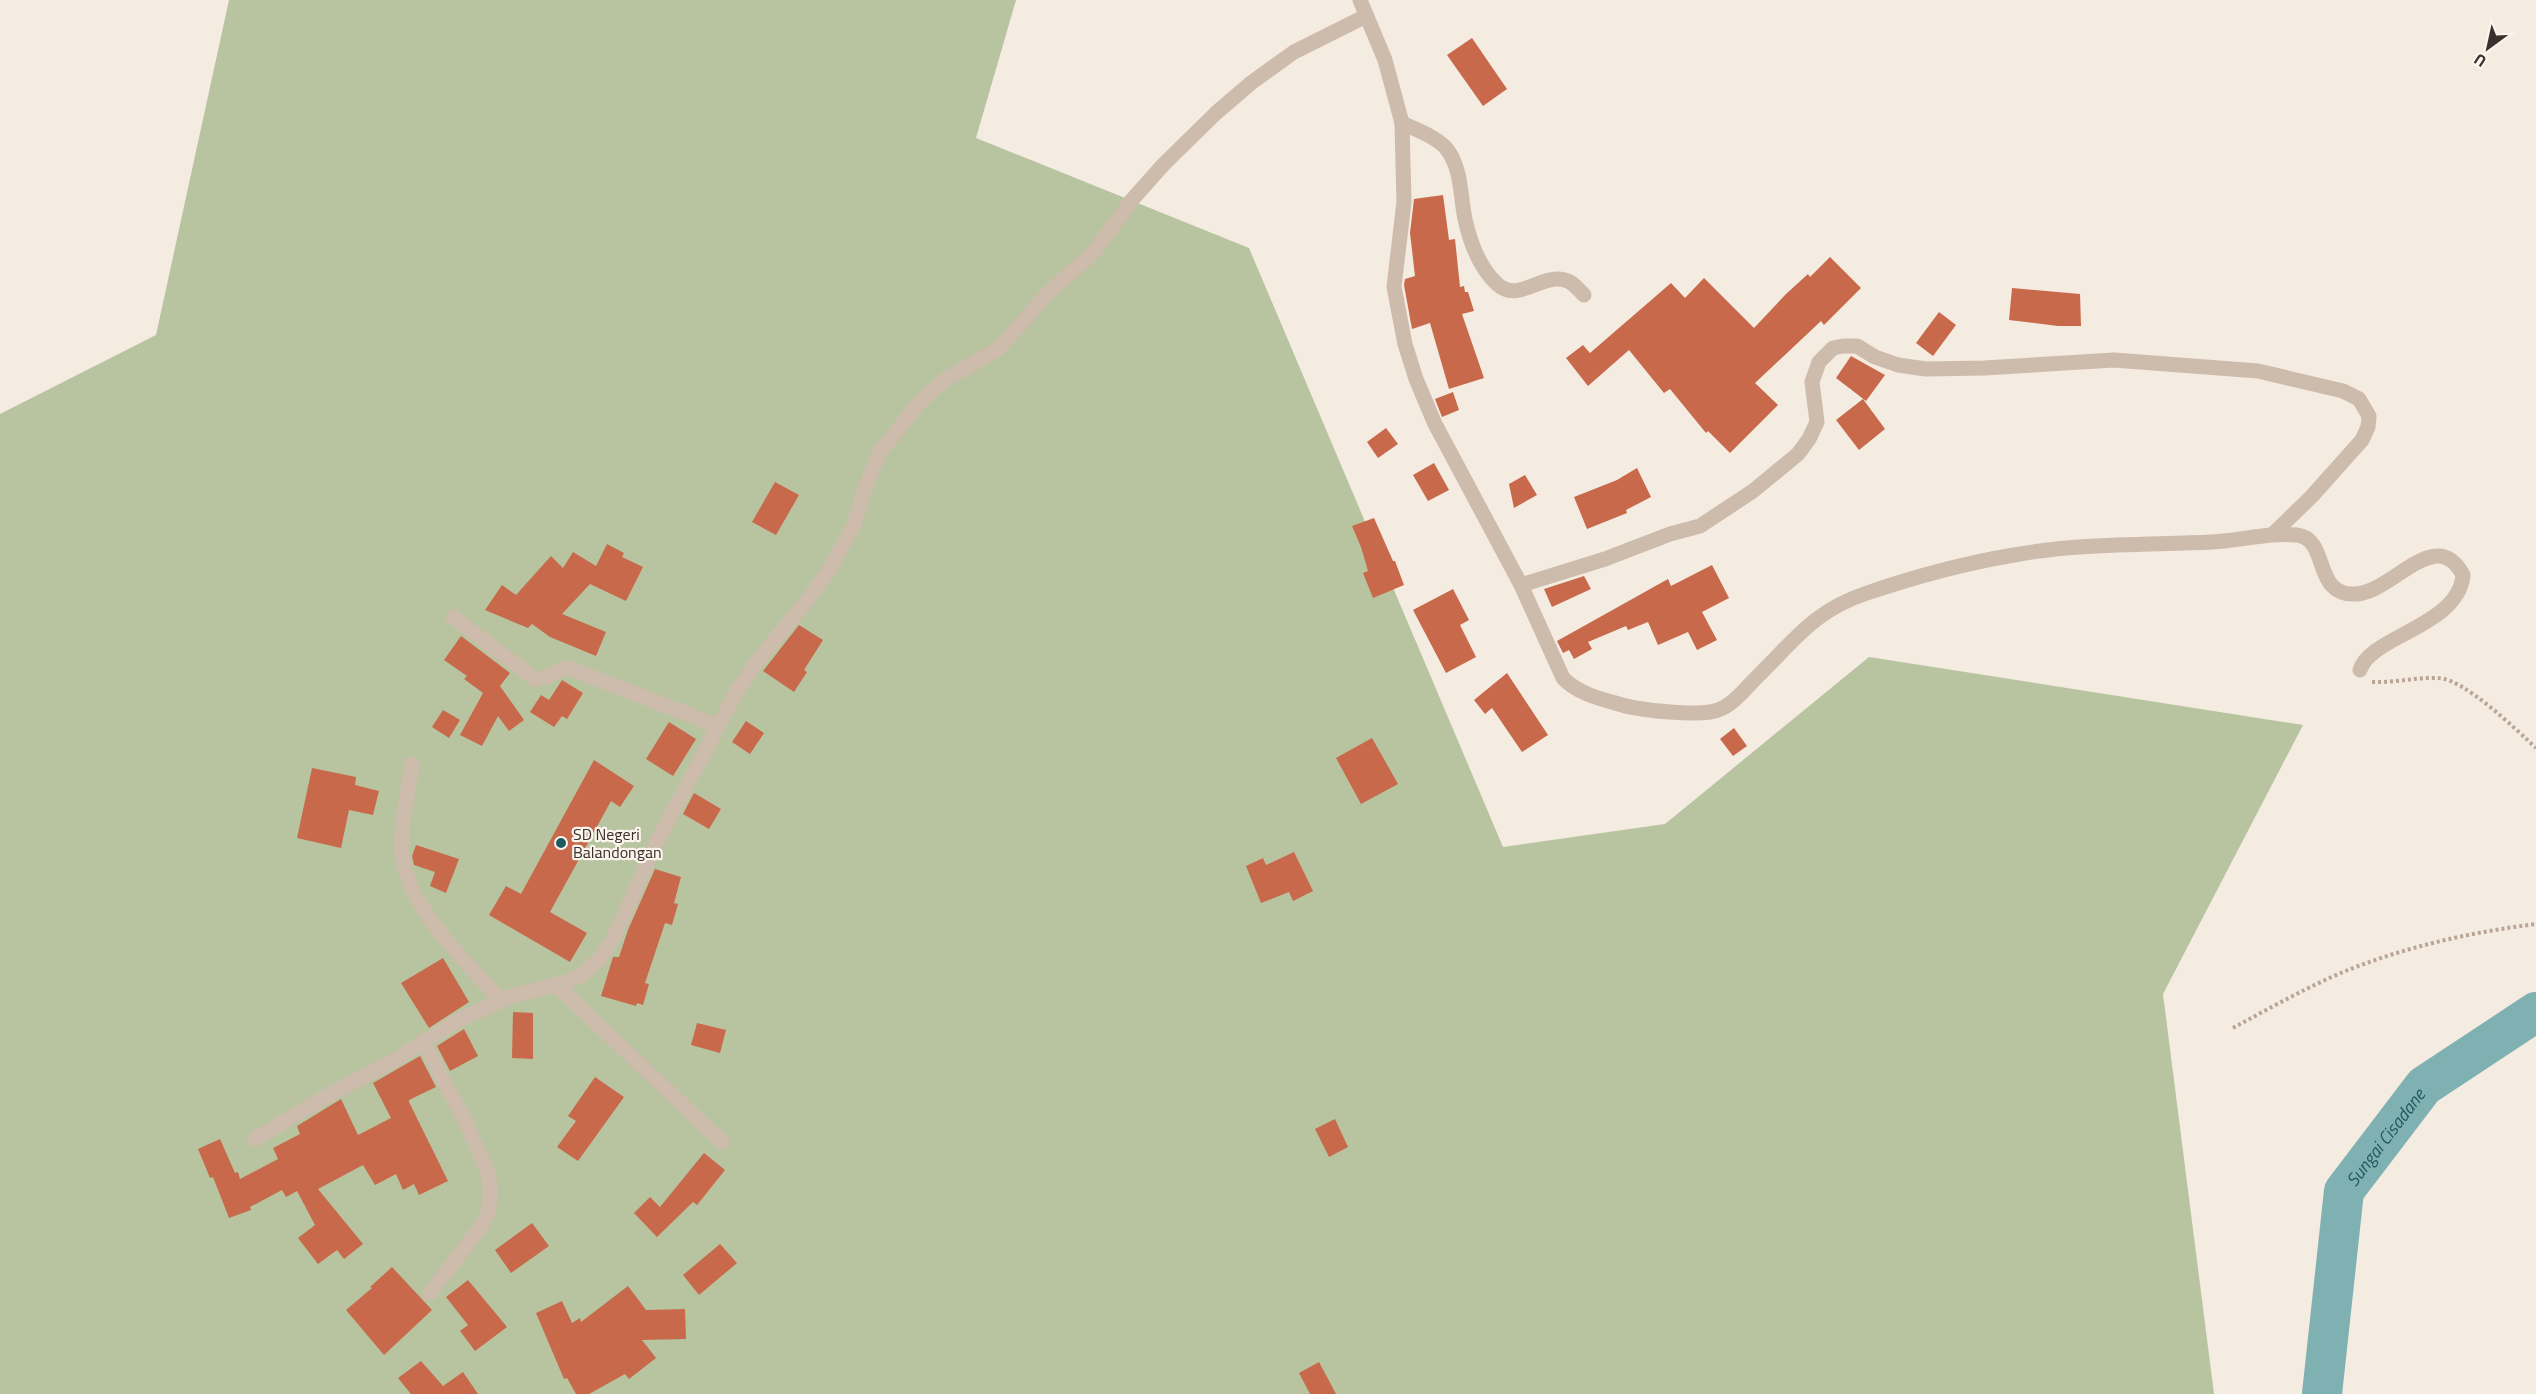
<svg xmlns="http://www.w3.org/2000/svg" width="2536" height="1394" viewBox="0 0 2536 1394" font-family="'Titillium Web',sans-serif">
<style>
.green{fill:#b8c4a0}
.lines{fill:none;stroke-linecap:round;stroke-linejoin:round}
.river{stroke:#7fb0b2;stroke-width:40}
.building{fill:#c8694b}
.path{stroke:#b9a596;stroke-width:4;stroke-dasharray:3 3;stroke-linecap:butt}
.minor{stroke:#cdbbac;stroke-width:15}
.poi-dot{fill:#1f5a5e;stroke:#fbf5ee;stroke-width:2}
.labels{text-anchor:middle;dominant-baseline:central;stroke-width:4.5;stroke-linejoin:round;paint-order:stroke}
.poi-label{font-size:16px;fill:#3b302b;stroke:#fbf5ee;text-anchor:start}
.water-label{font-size:18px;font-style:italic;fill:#1f5a5e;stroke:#fbf5ee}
</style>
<rect width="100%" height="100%" fill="#f4ebe1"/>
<polygon class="green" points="229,0 1016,0 976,138 1249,248 1503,847 1665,824 1869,657 2303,725 2163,994 2214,1394 0,1394 0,414 156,335"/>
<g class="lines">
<path class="river" id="s1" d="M2322,1394L2344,1191L2424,1086L2536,1012"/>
</g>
<g class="building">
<polygon points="1472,38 1507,89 1483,106 1447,55"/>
<polygon points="1443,195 1449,240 1455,239 1460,287 1464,286 1465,292 1468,292 1474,311 1462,314 1484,378 1449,389 1430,323 1412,329 1404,285 1405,279 1415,276 1410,233 1414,199"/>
<polygon points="1830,257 1861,288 1824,325 1821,321 1755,383 1778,405 1730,453 1708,431 1706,433 1670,389 1664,393 1629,350 1588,386 1566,358 1583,345 1590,353 1671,283 1685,298 1704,278 1754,328 1786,294 1808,274 1810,277"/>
<polygon points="2012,288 2080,294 2081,326 2058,326 2009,320"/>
<polygon points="1939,312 1956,325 1933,356 1916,343"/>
<polygon points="1851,356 1885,375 1866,401 1836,378"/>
<polygon points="1453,392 1459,410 1442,417 1435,399"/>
<polygon points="1863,399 1885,429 1859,450 1836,420"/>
<polygon points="1386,428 1398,444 1378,458 1367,442"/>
<polygon points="1434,463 1449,490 1428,501 1413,475"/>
<polygon points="1637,468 1651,497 1626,510 1627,513 1587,529 1574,497 1617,480"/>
<polygon points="1525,475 1537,495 1514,508 1509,484"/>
<polygon points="775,482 799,495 776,535 752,522"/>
<polygon points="1374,518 1393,561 1395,561 1404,585 1373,598 1363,573 1368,571 1361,547 1352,526"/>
<polygon points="607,544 624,553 622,557 643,567 626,601 590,584 562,614 606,632 596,656 550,637 532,624 528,628 485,610 502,585 516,595 551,556 563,568 573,552 596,566"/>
<polygon points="1712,565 1729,598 1702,612 1717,640 1697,650 1688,632 1658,645 1648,622 1628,630 1626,626 1588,642 1592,649 1574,659 1569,650 1563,653 1557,641 1668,579 1671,586"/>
<polygon points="1584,576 1591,589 1552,607 1544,589"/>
<polygon points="1453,589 1469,620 1460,625 1476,657 1446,673 1413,610"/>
<polygon points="799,625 823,640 804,670 807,672 794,692 763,671"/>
<polygon points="461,636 510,673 500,686 524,720 509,731 498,716 482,746 460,735 483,693 464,679 467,676 444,660"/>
<polygon points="1507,673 1548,735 1522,752 1492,708 1485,714 1474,700"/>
<polygon points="562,680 583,693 567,719 562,716 554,727 530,712 541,695 549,700"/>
<polygon points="443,710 460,720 449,738 432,727"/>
<polygon points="746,721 764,733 750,754 732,742"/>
<polygon points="669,722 696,739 673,776 646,759"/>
<polygon points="1734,728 1747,746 1733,756 1720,739"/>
<polygon points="1372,738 1398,784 1361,804 1336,758"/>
<polygon points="594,760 634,786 620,807 611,801 550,912 587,933 570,962 489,915 506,886 521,894"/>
<polygon points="312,768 356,777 355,785 379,791 373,815 349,810 341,848 297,838"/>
<polygon points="694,793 721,809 709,829 683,814"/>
<polygon points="416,845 459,859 446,893 430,886 435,872 414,865 412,856"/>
<polygon points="1294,852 1313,891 1293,901 1289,892 1261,903 1246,866 1263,858 1266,865"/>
<polygon points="655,869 681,877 674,903 678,904 672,925 665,923 645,983 649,984 643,1005 637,1003 636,1006 601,996 613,957 619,957 628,930"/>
<polygon points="443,958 469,1002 429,1028 401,983"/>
<polygon points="513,1012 533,1013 533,1059 512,1058"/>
<polygon points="697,1023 726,1030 720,1053 691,1045"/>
<polygon points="464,1029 478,1056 450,1071 437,1046"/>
<polygon points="420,1056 436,1087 409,1100 409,1102 448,1181 419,1195 414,1184 403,1190 396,1174 375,1185 363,1165 318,1189 363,1244 344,1259 337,1250 318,1264 298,1238 315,1225 297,1191 286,1197 282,1190 250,1207 251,1210 229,1218 213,1177 210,1178 198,1149 220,1139 235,1173 238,1172 240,1179 278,1159 273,1148 300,1134 297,1126 341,1099 358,1135 391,1118 373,1083"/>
<polygon points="595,1077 624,1097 578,1161 557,1147 576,1121 568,1116"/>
<polygon points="1335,1119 1348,1147 1329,1157 1315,1129"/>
<polygon points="704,1153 725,1170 697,1205 693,1202 657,1237 634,1213 650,1197 660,1207"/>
<polygon points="532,1223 549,1246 511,1273 495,1250"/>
<polygon points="720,1244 737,1263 699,1295 683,1275"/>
<polygon points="392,1267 432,1310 384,1355 346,1310 372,1288 370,1287"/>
<polygon points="468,1280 507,1327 475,1351 460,1331 468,1325 446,1297"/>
<polygon points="628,1286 646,1310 685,1309 686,1339 642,1340 656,1358 629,1379 625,1374 589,1394 576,1394 567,1378 564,1379 536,1313 562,1301 572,1323 580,1318 581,1322"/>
<polygon points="421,1361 443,1386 463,1372 478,1394 411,1394 398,1378"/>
<polygon points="1319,1362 1336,1394 1310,1394 1299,1373"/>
</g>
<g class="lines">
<g class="path">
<path d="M2372,682C2395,683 2416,677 2438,678C2463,678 2517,730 2536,748"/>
<path d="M2233,1028C2270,1008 2309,986 2348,970C2409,946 2472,932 2536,924"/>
</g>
<g class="minor">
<path d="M1360,0L1385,60L1402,123L1404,202L1394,287L1405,344L1416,379L1435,424L1521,585L1563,678C1578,694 1602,699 1622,705C1640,710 1701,717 1718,710C1733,705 1745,689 1756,678C1795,640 1813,611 1867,593C1914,577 1966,563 2014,555C2079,543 2146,545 2212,542C2241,541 2268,532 2297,535C2330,539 2312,597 2356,594C2393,592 2436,524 2463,575C2459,626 2370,636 2360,670"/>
<path d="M1402,123C1416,130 1435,136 1446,148C1462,168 1460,195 1465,219C1470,242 1480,268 1497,284C1520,305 1543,269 1570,282C1575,285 1580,291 1584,295"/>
<polyline points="1521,585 1605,559 1670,534 1700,526 1753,491 1798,454 1809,439 1817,422 1812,382 1819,362 1833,348 1843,346 1857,346 1875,357 1898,365 1926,369 1984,368 2114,360 2258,371 2343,391 2359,399 2369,416 2368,427 2362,440 2312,496 2274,533"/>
<path d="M453,617L535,679C549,680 557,666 571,669L718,726"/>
<path d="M412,764C408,796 397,834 404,866C414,912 469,966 501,1000"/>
<polyline points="556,985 722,1142"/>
<polyline points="423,1041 465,1121 489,1174 490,1193 489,1211 482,1225 430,1293"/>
<polyline points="255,1139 327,1096 395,1060 461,1019 509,997 569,981 580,976 599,960 614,937 656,844 735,694 758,660 810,597 829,570 854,525 865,488 880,452 917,405 943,381 998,349 1049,292 1094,252 1131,201 1163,165 1216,113 1251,83 1294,52 1366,16"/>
</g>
</g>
<circle class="poi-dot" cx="561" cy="843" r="6"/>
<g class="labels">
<g class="poi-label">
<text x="573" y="834">SD Negeri<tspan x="573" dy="18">Balandongan</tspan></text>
</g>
<g class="water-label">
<text stroke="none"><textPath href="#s1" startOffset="272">Sungai Cisadane</textPath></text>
</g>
</g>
<g transform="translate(2488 48) rotate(213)" stroke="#fbf5ee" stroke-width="4.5" paint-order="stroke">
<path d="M0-4.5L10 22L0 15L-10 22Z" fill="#3b302b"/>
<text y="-9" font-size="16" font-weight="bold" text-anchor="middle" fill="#3b302b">U</text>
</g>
</svg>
